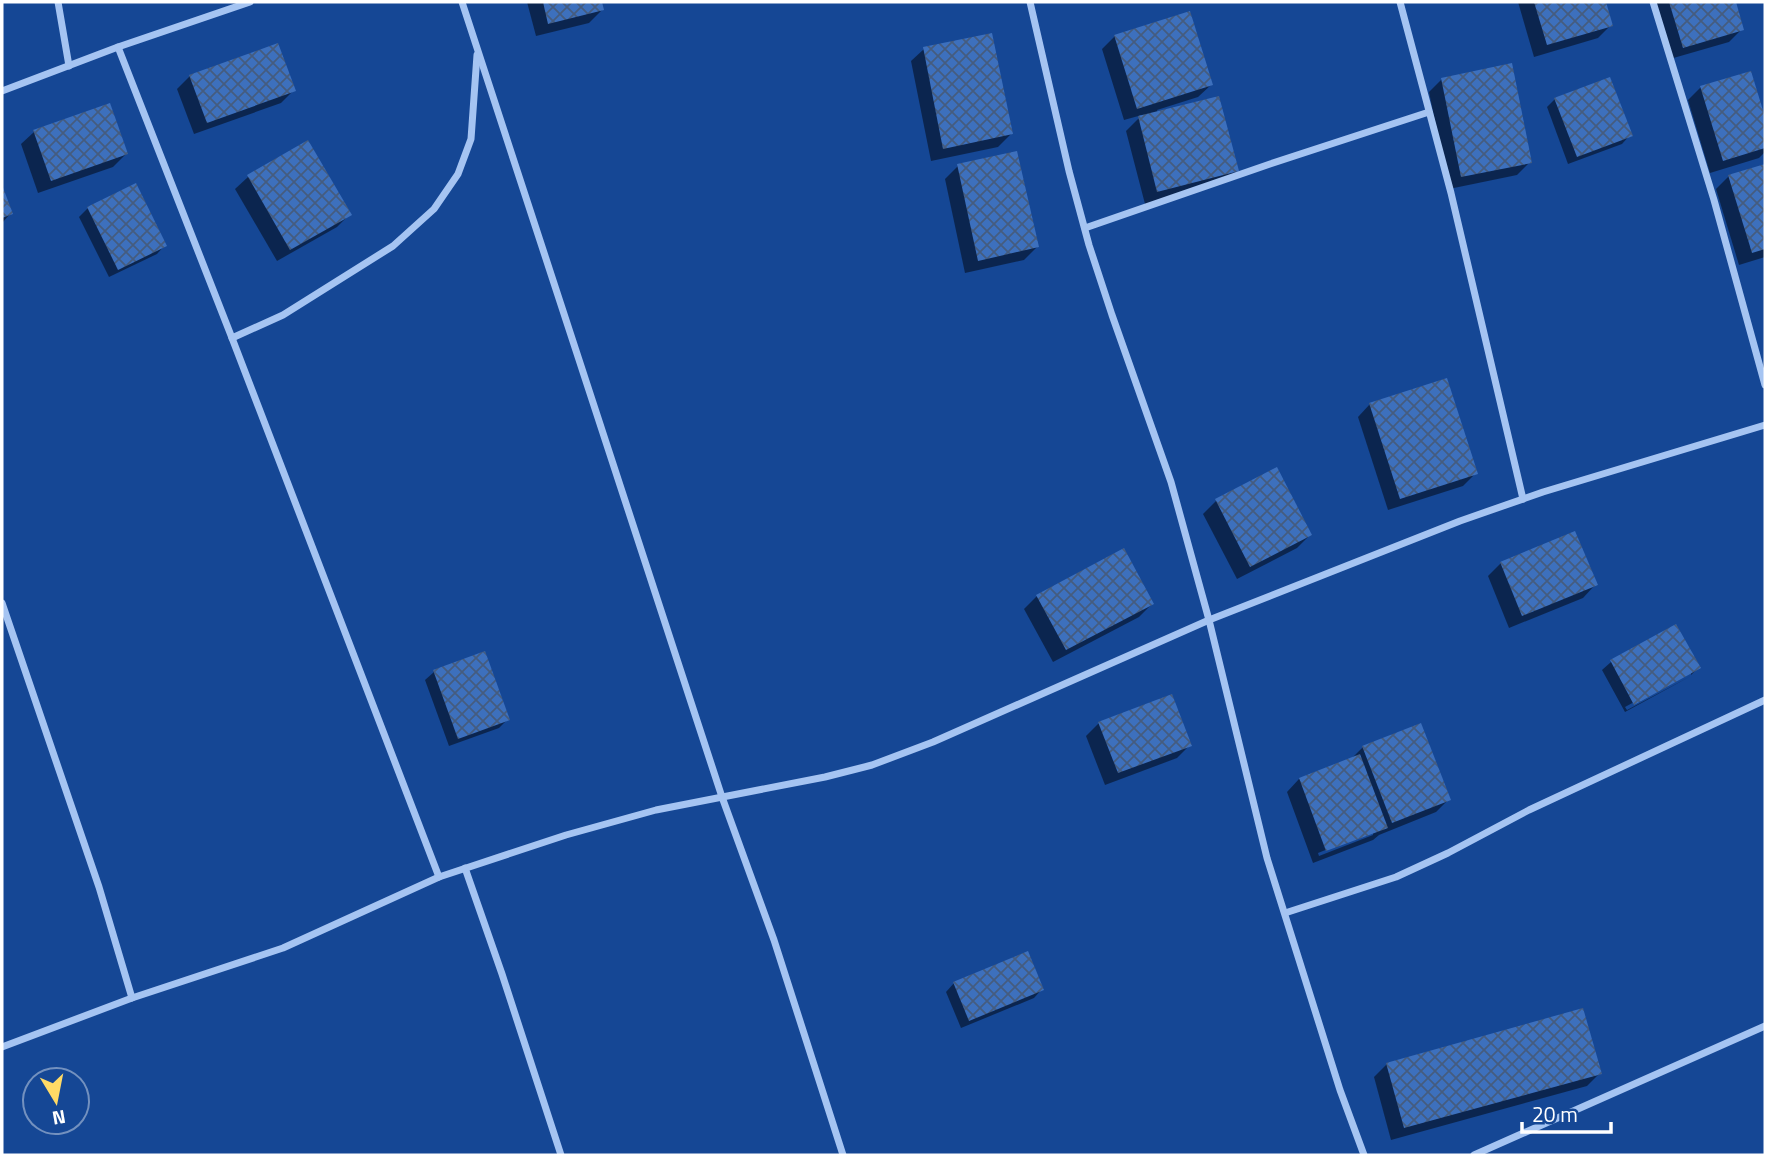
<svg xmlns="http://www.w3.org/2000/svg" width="1767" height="1157" viewBox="0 0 1767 1157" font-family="'Titillium Web',sans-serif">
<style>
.shadow{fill:#0007;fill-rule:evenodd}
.building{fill:url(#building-cross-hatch)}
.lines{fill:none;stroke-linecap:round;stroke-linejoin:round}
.minor{stroke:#a5c4f2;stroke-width:7}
</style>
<defs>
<pattern id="building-cross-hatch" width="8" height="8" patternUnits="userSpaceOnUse" patternTransform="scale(1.75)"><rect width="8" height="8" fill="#3d70bd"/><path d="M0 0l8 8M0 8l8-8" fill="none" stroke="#455c7f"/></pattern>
</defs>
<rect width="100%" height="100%" fill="#154795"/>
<g class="shadow">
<polygon points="527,2 600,2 602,10 589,23 536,36"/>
<polygon points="1518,2 1604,2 1611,25 1598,38 1534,57"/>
<polygon points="1653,2 1734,2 1742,29 1729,42 1670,59"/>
<polygon points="1115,36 1211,85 1198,97 1157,110 1158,113 1237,170 1224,183 1145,204 1126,131 1142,115 1124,120 1102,49"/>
<polygon points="924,49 1011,134 998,147 931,161 911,61"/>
<polygon points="1750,73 1765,123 1765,152 1759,158 1710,173 1688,100 1701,87"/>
<polygon points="190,76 294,90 281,103 194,134 177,89"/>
<polygon points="1442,79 1530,162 1517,175 1449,189 1429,92"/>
<polygon points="1555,99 1630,135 1622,144 1568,164 1547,107"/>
<polygon points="34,132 126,154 113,167 38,193 21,144"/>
<polygon points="958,166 1037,247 1024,260 965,273 945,179"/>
<polygon points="1765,166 1765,257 1739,265 1716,189 1729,176"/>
<polygon points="248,177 350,214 337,227 277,261 235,189"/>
<polygon points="2,189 11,213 2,223"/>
<polygon points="88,208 165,245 157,254 109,277 79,217"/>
<polygon points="1370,404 1476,473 1463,486 1388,510 1358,417"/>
<polygon points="1276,470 1310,535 1297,548 1237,579 1203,514 1216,501"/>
<polygon points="1501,563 1595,585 1583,598 1509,628 1488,576"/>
<polygon points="1037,596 1152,604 1139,617 1053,662 1024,609"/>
<polygon points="1676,626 1698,668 1691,675 1691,671 1625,707 1627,710 1691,676 1625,712 1602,670 1611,662"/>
<polygon points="434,672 508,719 499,728 449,746 425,680"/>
<polygon points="1099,723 1190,745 1177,758 1105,785 1086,736"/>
<path d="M1363,747L1449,799L1436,812L1379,835L1373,840L1313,863L1287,792L1299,779L1351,759ZM1373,831V835L1319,856L1318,853Z"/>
<polygon points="954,983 1042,989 1034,998 961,1028 946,992"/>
<polygon points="1387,1064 1600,1073 1587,1086 1391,1140 1374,1077"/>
</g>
<g class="building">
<polygon points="543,2 602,2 604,10 548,24"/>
<polygon points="1534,2 1606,2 1613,26 1547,45"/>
<polygon points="1669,2 1736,2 1744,30 1683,48"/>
<polygon points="1190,11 1213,85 1137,109 1114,35"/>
<polygon points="992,33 1013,134 943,149 923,47"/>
<polygon points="278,43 296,91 207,123 189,75"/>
<polygon points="1512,63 1532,163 1461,177 1441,78"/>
<polygon points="1751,71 1765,117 1765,148 1723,161 1700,86"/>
<polygon points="1610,77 1633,136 1577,157 1554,98"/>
<polygon points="1219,96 1239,171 1157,192 1138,116"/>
<polygon points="110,103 128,154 51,181 33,130"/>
<polygon points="308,140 352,215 290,250 247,175"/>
<polygon points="1017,151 1039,247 978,261 957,164"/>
<polygon points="1765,164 1765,249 1752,253 1728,175"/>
<polygon points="136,183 167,246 118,270 87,207"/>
<polygon points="2,185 13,214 2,218"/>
<polygon points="1447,378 1478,474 1400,499 1369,403"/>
<polygon points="1277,467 1312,535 1250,567 1215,499"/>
<polygon points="1575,531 1598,585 1522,616 1500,562"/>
<polygon points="1124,548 1154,604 1066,650 1036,595"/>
<polygon points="1676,624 1701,668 1634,705 1610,660"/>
<polygon points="485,651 510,720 458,739 433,670"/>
<polygon points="1172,694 1192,746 1118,773 1098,722"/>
<polygon points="1421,723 1451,800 1392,823 1362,746"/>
<polygon points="1360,754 1388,828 1326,851 1299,778"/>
<polygon points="1028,951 1044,990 969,1021 953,982"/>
<polygon points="1583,1008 1602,1074 1404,1128 1386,1063"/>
</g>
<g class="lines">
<g class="minor">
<polyline points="58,2 69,66"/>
<polyline points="462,2 722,797 774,940 843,1155"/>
<polyline points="1030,2 1069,171 1089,245 1112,315 1171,482 1209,620 1267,858 1340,1090 1364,1155"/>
<polyline points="1400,2 1451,193 1523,499"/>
<polyline points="1653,2 1714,200 1765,385"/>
<polyline points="118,47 232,338 439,877"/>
<polyline points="2,91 118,47 250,2"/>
<polyline points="1085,228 1270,164 1429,112"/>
<polyline points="232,338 283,315 393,246 434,209 458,174 471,139 477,55"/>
<polyline points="2,603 99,887 132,998"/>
<polyline points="465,868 502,974 561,1155"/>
<polyline points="1285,913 1396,877 1448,853 1529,810 1765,700"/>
<polyline points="2,1047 132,998 283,948 439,877 566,835 656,810 825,777 872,765 933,742 1209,620 1460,521 1543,492 1765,425"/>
<polyline points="1474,1155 1765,1026"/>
</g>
</g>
<rect width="1767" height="1157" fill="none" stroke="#ffffff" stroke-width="7"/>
<g transform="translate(56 1101) rotate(170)"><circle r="33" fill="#154795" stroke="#7391bf" stroke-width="2"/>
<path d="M0-5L12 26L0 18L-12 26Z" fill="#ffda66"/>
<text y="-10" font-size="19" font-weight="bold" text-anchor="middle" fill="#ffffff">N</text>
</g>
<path d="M1522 1122v10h89v-10" fill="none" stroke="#ffffff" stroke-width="3.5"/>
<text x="1532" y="1122" font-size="21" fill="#ffffff" stroke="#154795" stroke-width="5" paint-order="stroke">20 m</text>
</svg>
